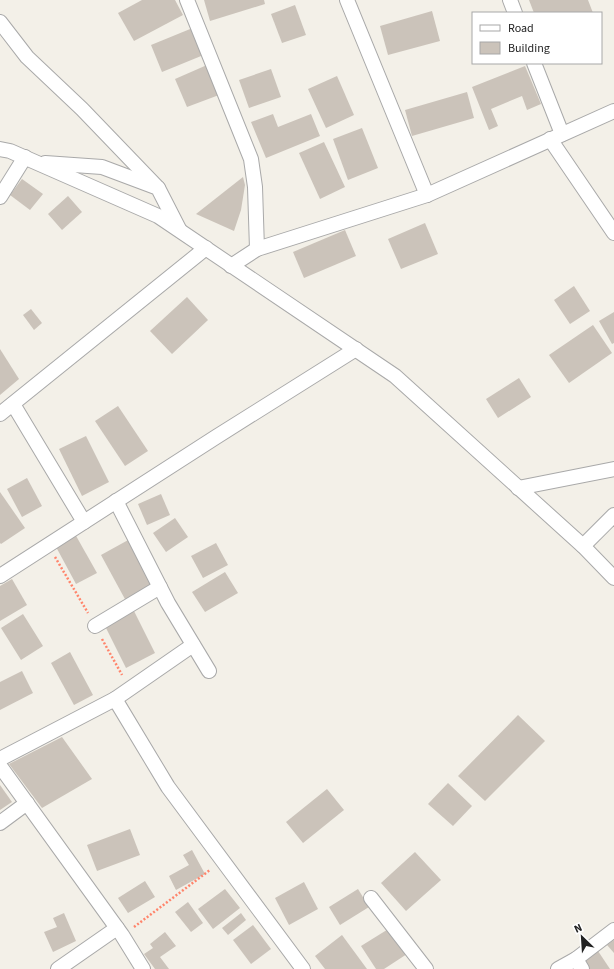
<svg xmlns="http://www.w3.org/2000/svg" width="614" height="969" viewBox="0 0 614 969" font-family="'Source Sans 3',sans-serif">
<style>
.building{fill:#cbc3ba}
.lines{fill:none;stroke-linecap:round;stroke-linejoin:round}
.street-casing{stroke:#a9a9a9;stroke-width:16}
.path{stroke:#ff856c;stroke-width:2.5;stroke-dasharray:2 2;stroke-linecap:butt}
.street{stroke:#fff;stroke-width:14}
</style>
<rect width="100%" height="100%" fill="#f3f0e8"/>
<g class="building">
<polygon points="142,0 175,0 183,15 134,41 118,13"/>
<polygon points="204,0 264,0 265,4 210,21"/>
<polygon points="529,0 588,0 593,13 534,13"/>
<polygon points="295,5 306,35 282,43 271,14"/>
<polygon points="432,11 440,41 388,55 380,26"/>
<polygon points="195,27 206,54 162,72 151,45"/>
<polygon points="207,65 219,95 187,107 175,79"/>
<polygon points="525,66 541,104 527,110 522,96 491,109 498,126 489,130 472,87"/>
<polygon points="271,69 281,97 249,108 239,80"/>
<polygon points="337,76 354,115 326,128 308,89"/>
<polygon points="467,92 474,118 412,136 405,110"/>
<polygon points="273,114 278,127 311,114 320,136 266,158 251,122"/>
<polygon points="362,128 378,168 348,180 333,139"/>
<polygon points="324,142 345,187 320,199 299,153"/>
<polygon points="243,177 245,185 241,210 234,231 196,214"/>
<polygon points="22,179 43,194 30,210 10,195"/>
<polygon points="68,196 82,212 62,230 48,214"/>
<polygon points="425,223 438,254 401,269 388,239"/>
<polygon points="345,230 356,256 304,278 293,252"/>
<polygon points="574,286 590,311 570,324 554,300"/>
<polygon points="187,297 208,320 172,354 150,331"/>
<polygon points="31,309 42,323 34,330 23,315"/>
<polygon points="614,312 614,343 612,344 599,321"/>
<polygon points="593,325 612,353 569,383 549,355"/>
<polygon points="0,349 19,379 0,395"/>
<polygon points="519,378 531,397 498,418 486,399"/>
<polygon points="118,406 148,451 125,466 95,421"/>
<polygon points="86,436 109,482 82,496 59,449"/>
<polygon points="27,478 42,506 22,517 7,489"/>
<polygon points="0,492 25,528 1,544 0,543"/>
<polygon points="161,494 170,515 147,525 138,504"/>
<polygon points="175,518 188,537 166,552 153,533"/>
<polygon points="75,534 97,573 76,584 55,545"/>
<polygon points="130,539 155,585 126,601 101,555"/>
<polygon points="216,543 228,565 203,578 191,556"/>
<polygon points="225,572 238,593 205,612 192,592"/>
<polygon points="12,579 27,605 0,621 0,586"/>
<polygon points="134,611 155,653 126,668 105,626"/>
<polygon points="23,614 43,646 21,660 1,628"/>
<polygon points="70,652 93,695 74,705 51,663"/>
<polygon points="22,671 33,693 0,710 0,682"/>
<polygon points="518,715 545,741 485,801 458,776"/>
<polygon points="62,737 92,779 42,808 9,764"/>
<polygon points="448,783 472,806 453,826 428,804"/>
<polygon points="0,785 12,802 0,810"/>
<polygon points="327,789 344,810 303,843 286,822"/>
<polygon points="130,829 140,855 97,871 87,845"/>
<polygon points="192,850 205,874 176,890 169,876 189,865 183,855"/>
<polygon points="415,852 441,880 406,911 381,883"/>
<polygon points="145,881 155,897 128,913 118,898"/>
<polygon points="304,882 318,909 289,925 275,898"/>
<polygon points="225,889 240,908 213,929 198,909"/>
<polygon points="358,889 369,907 340,925 329,907"/>
<polygon points="188,902 203,923 191,932 175,912"/>
<polygon points="64,913 76,941 53,952 44,932 57,927 53,918"/>
<polygon points="241,913 246,920 228,935 222,928"/>
<polygon points="253,925 271,949 251,964 233,940"/>
<polygon points="390,928 407,954 384,969 376,969 361,946"/>
<polygon points="165,932 176,946 160,957 169,969 155,969 144,954 153,948 150,944"/>
<polygon points="342,935 367,969 325,969 315,956"/>
<polygon points="614,940 614,953 607,945"/>
<polygon points="598,951 610,969 587,969 582,961"/>
</g>
<g class="lines">
<defs>
<g id="street">
<polyline points="187,0 251,159 255,187 257,249"/>
<polyline points="347,0 427,195"/>
<polyline points="510,0 515,13"/>
<polyline points="0,22 27,57 82,109 158,188"/>
<polyline points="534,63 562,134"/>
<polyline points="550,139 614,233"/>
<polyline points="0,149 10,151 158,216 395,376 583,546 614,578"/>
<polyline points="45,163 102,167 158,188 179,229"/>
<polyline points="0,197 25,157"/>
<polyline points="231,266 257,249 427,195 614,111"/>
<polyline points="13,404 84,522"/>
<polyline points="0,414 206,248"/>
<polyline points="518,488 614,469"/>
<polyline points="116,501 168,603 209,671"/>
<polyline points="583,546 614,515"/>
<polyline points="0,576 216,437 356,349"/>
<polyline points="95,626 160,587"/>
<polyline points="115,699 193,645"/>
<polyline points="0,759 115,699 168,787 303,969"/>
<polyline points="0,766 122,935 143,969"/>
<polyline points="0,823 27,803"/>
<polyline points="371,898 426,969"/>
<polyline points="576,959 582,969"/>
<polyline points="58,969 117,928"/>
<polyline points="558,969 576,959 614,930"/>
</g>
</defs>
<use href="#street" class="street-casing"/>
<g class="path">
<polyline points="55,557 88,613"/>
<polyline points="102,639 122,675"/>
<polyline points="134,927 210,870"/>
</g>
<use href="#street" class="street"/>
</g>
<rect x="472" y="12" width="130" height="52" fill="#ffffff" stroke="#a7a7a7"/>
<rect x="480" y="25" width="20" height="6" fill="#ffffff" stroke="#a7a7a7"/>
<text x="508" y="32" font-size="12" fill="#222222">Road</text>
<rect x="480" y="42" width="20" height="12" fill="#cbc3ba" stroke="#a7a7a7"/>
<text x="508" y="52" font-size="12" fill="#222222">Building</text>
<g transform="translate(582 937) rotate(335)" stroke="#ffffff" stroke-width="3" paint-order="stroke">
<path d="M0-3L7 15L0 10L-7 15Z" fill="#222222"/>
<text y="-6" font-size="11" font-weight="bold" text-anchor="middle" fill="#222222">N</text>
</g>
</svg>
